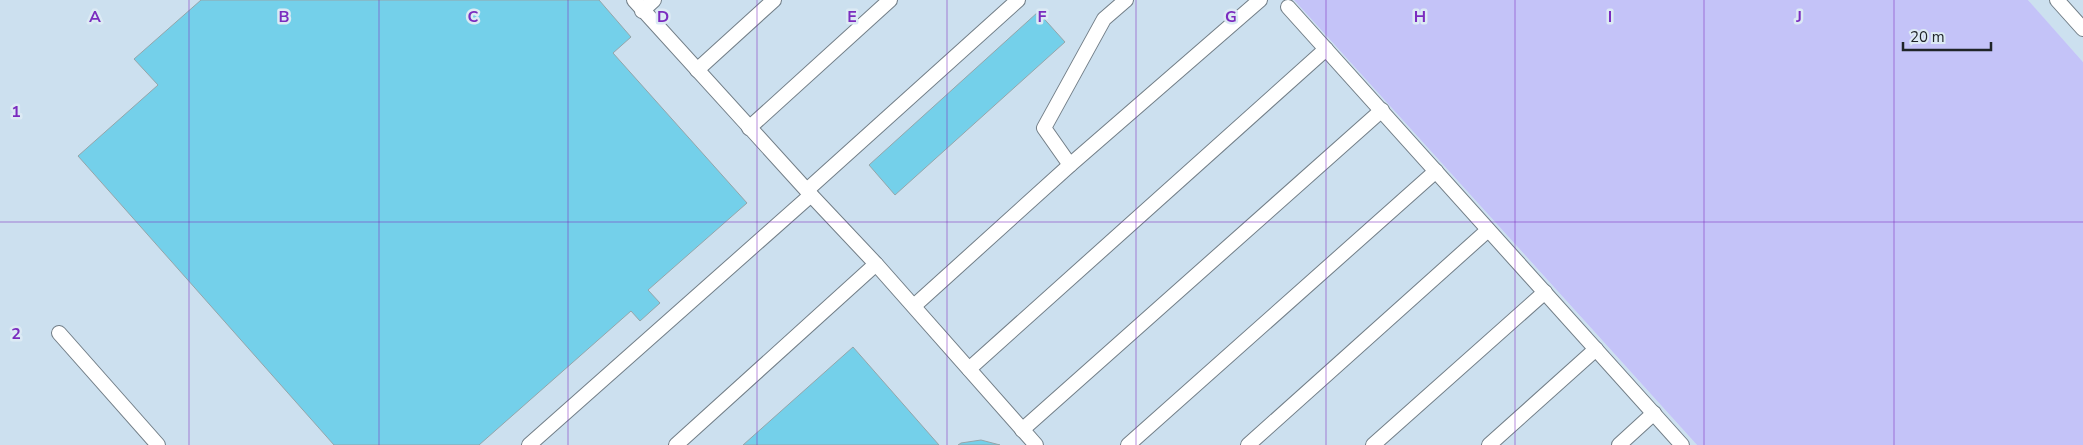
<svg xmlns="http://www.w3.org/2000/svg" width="2083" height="445" viewBox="0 0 2083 445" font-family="'Nunito Sans',sans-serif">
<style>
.built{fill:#cce0ef}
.green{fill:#c4c3f8}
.building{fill:#74d0ea;stroke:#95a5aa}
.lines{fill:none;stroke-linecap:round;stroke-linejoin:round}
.lane-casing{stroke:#727e87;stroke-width:16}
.lane{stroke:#fff;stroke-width:14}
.grid{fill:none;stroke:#7b2cbf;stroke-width:1;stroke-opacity:0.55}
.grid-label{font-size:16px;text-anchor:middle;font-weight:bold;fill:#7b2cbf;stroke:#dceaf4;stroke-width:5;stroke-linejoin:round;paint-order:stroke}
</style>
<rect width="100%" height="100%" fill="#dceaf4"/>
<g class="built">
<polygon points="0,0 1294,0 1697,445 0,445"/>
<polygon points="2028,0 2083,0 2083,62 2032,5"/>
</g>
<polygon class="green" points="1294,0 2028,0 2083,62 2083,445 1697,445"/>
<g class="building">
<polygon points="201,0 599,0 631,37 613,53 747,203 648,290 660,303 640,321 631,311 479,445 334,445 78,156 158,85 134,59"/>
<polygon points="1038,12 1065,42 895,195 869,165"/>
<polygon points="853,347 939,445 743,445"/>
<polygon points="981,440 1000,445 958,445 961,443"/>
</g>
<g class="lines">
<defs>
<g id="lane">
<polyline points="634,0 811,195"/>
<polyline points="2057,0 2083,29"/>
<polyline points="1288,7 1682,445"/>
<polyline points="642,11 654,0"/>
<polyline points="697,70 774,0"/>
<polyline points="749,128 890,0"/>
<polyline points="1070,165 1044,128 1104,19 1126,0"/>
<polyline points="807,190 1018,0"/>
<polyline points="914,306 1070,165 1260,0"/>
<polyline points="59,333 158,445"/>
<polyline points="969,369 1326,49"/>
<polyline points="1022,430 1382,110"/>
<polyline points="529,445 811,195 876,264 1036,445"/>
<polyline points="676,445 876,264"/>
<polyline points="1128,445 1436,171"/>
<polyline points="1248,445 1488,230"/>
<polyline points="1373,445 1545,292"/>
<polyline points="1489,445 1596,349"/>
<polyline points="1619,445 1654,413"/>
</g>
</defs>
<use href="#lane" class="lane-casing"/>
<use href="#lane" class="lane"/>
</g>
<path class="grid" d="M189,0V445M379,0V445M568,0V445M757,0V445M947,0V445M1136,0V445M1326,0V445M1515,0V445M1704,0V445M1894,0V445M0,222H2083"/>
<g class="grid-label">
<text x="95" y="22">A</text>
<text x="284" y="22">B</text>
<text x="473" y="22">C</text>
<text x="663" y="22">D</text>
<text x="852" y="22">E</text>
<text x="1042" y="22">F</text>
<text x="1231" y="22">G</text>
<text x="1420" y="22">H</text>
<text x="1610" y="22">I</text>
<text x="1799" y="22">J</text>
<text x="16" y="117">1</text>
<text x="16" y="339">2</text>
</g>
<path d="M1903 42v8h88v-8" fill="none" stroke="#1f2428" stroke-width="2.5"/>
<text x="1910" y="42" font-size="15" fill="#1f2428" stroke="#dceaf4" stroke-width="4" paint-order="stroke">20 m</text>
</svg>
